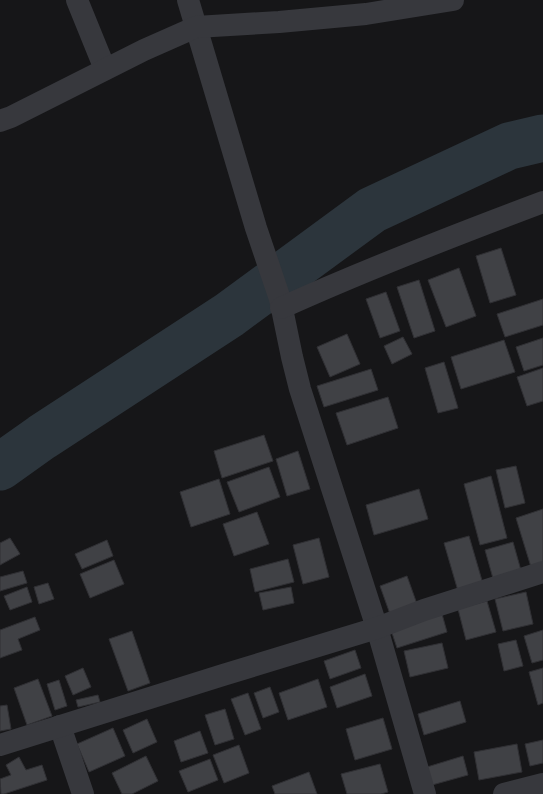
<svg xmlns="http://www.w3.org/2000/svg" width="543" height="794" viewBox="0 0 543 794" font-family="'Exo 2',sans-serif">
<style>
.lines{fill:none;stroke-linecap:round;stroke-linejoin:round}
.river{stroke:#2c353c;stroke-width:47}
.building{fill:#404145;stroke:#303034}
.minor{stroke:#37383d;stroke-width:22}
</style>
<rect width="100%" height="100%" fill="#161618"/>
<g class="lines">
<polyline class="river" points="0,467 42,437 229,315 372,210 509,146 543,138"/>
</g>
<g class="building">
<polygon points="501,248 516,295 490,303 476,256"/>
<polygon points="459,268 476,316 446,327 428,280"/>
<polygon points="419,280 435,331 414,338 397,287"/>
<polygon points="386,292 400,331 380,338 366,299"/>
<polygon points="543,299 543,325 505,337 497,314"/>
<polygon points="347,334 360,364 330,377 317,347"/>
<polygon points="403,337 412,354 392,364 384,346"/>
<polygon points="543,338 543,365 524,371 516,347"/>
<polygon points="504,340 515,372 461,389 451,357"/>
<polygon points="444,362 458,408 438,413 425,368"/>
<polygon points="543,368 543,401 527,406 517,377"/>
<polygon points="371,369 378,390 324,407 317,386"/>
<polygon points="388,397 398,428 347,445 336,413"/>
<polygon points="264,435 273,461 222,478 214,451"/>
<polygon points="298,451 310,489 287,496 276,459"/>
<polygon points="516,466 525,503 505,508 496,470"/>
<polygon points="269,467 280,497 239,512 227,482"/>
<polygon points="491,476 507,538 480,545 464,484"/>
<polygon points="219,479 230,514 191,527 180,492"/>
<polygon points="419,489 428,519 374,535 366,505"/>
<polygon points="543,509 543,563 531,567 516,518"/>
<polygon points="257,512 269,544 234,556 223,524"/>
<polygon points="469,536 483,584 458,591 444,543"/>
<polygon points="10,538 20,554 0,565 0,543"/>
<polygon points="319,538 329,577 303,584 293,545"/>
<polygon points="107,540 113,556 82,569 75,554"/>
<polygon points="513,542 522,574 494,582 485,550"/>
<polygon points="288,559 294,582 255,592 250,569"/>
<polygon points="114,560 124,584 90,598 80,574"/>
<polygon points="23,571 27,583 0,591 0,577"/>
<polygon points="407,576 417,604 390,614 380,586"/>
<polygon points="48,583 54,599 39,604 34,587"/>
<polygon points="27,587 32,602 10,610 4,596"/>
<polygon points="291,587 294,603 263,610 259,593"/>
<polygon points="526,592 533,624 503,631 495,599"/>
<polygon points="487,601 496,632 466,640 458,609"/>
<polygon points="442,614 447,632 397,648 391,630"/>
<polygon points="35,617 40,630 18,639 22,650 0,658 0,630"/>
<polygon points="543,630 543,660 532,663 524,636"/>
<polygon points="132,631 150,683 128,691 109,639"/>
<polygon points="516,640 523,666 504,671 498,644"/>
<polygon points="442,643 448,668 410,677 404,651"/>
<polygon points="355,650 361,668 330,679 324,661"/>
<polygon points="83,668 91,687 73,695 65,676"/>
<polygon points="543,668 543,703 538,705 529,672"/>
<polygon points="365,674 372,696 337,708 330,687"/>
<polygon points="38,679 52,716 27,725 14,688"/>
<polygon points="318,679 327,707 288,720 279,693"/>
<polygon points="59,680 67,706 55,710 47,684"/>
<polygon points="270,687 279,712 263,718 254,693"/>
<polygon points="248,693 261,729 245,735 231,699"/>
<polygon points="98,695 100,702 78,707 76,700"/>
<polygon points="460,701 466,722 424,735 418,714"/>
<polygon points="7,705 11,729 0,731 0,706"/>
<polygon points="225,709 234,739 215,745 205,715"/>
<polygon points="383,718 392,749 355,760 346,729"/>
<polygon points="147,719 157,742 133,753 123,730"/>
<polygon points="113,728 125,756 89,772 77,744"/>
<polygon points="200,731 208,753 181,762 174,741"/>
<polygon points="543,740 543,763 530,766 525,744"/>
<polygon points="517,744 522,772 479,780 474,752"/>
<polygon points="239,745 249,773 224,783 213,755"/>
<polygon points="146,756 158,781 132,794 122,794 112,773"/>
<polygon points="463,756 468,775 432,785 427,767"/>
<polygon points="19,757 26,770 42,765 47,780 4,794 1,794 0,779 11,775 6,765"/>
<polygon points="210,759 218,780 188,792 179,771"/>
<polygon points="380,764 388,792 381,794 347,794 341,774"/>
<polygon points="309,772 317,794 275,794 272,786"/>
</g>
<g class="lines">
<g class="minor">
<polyline points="77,0 105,69"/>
<polyline points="188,0 256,228 280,299 292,357 300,389 377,628 425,794"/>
<polyline points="0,121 11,117 144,50 196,27 279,22 366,14 453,0"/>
<path d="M281,308C367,269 455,235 543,202"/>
<polyline points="60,726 83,794"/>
<polyline points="0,745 223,675 377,628 424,610 543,572"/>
<polyline points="504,794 543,784"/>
</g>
</g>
</svg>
